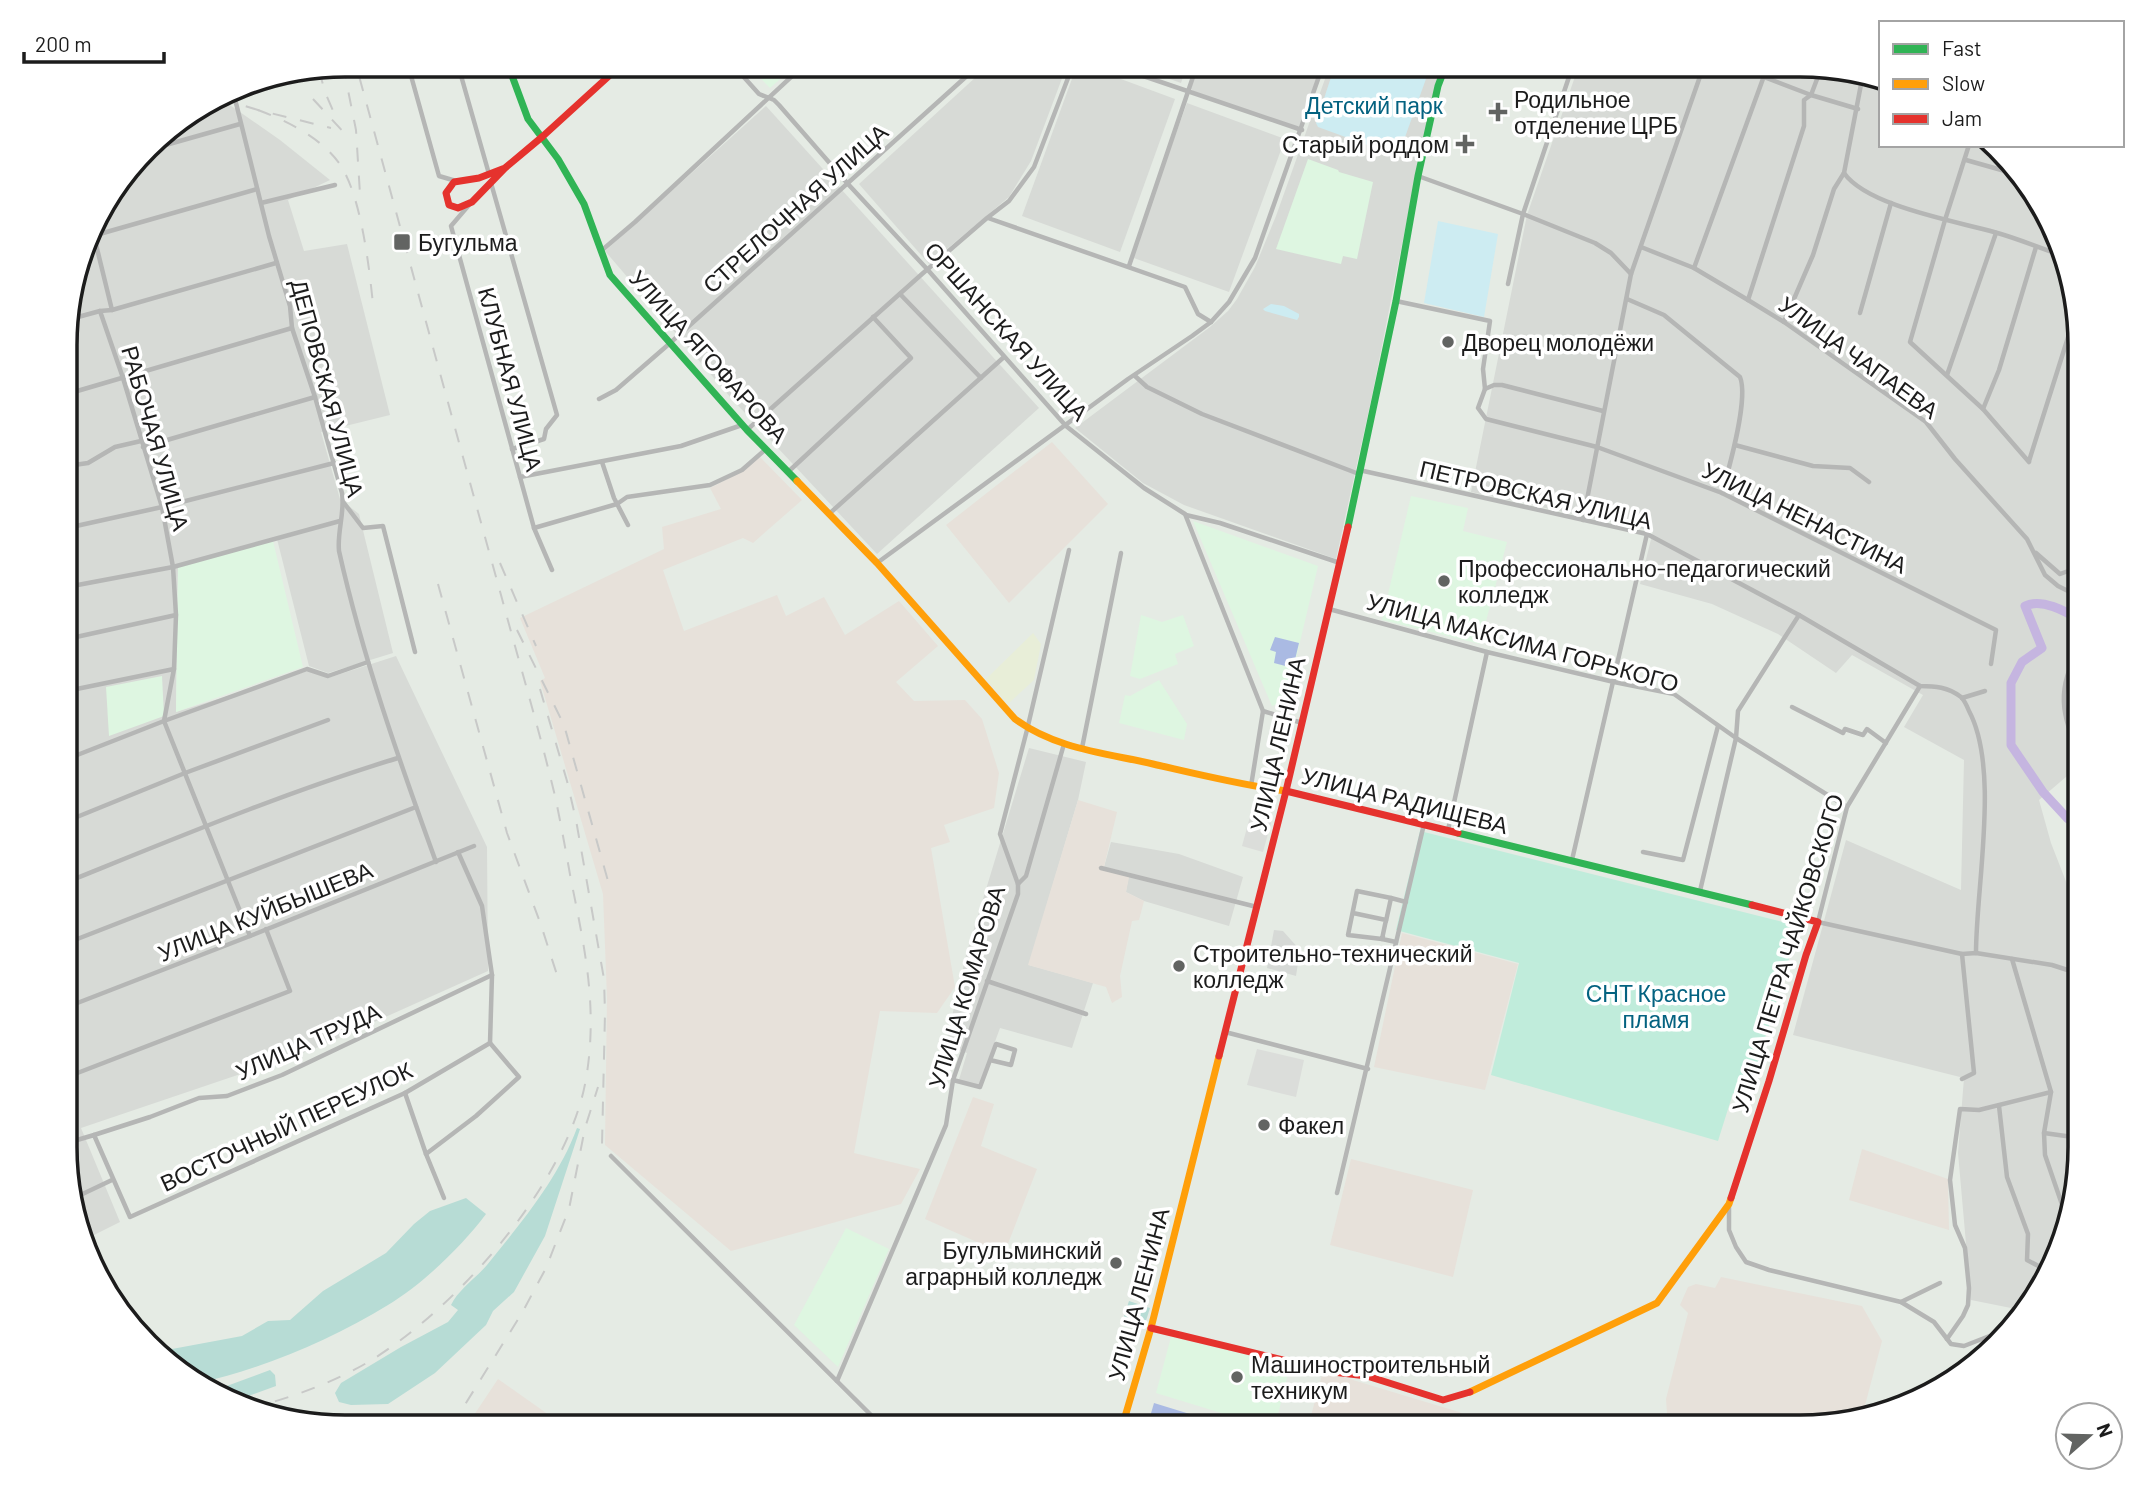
<svg xmlns="http://www.w3.org/2000/svg" width="2145" height="1492" viewBox="0 0 2145 1492" font-family="Barlow,sans-serif">
<style>
.residential{fill:#d7dad6}
.commercial{fill:#e8eed8}
.industrial{fill:#e7e1da}
.education{fill:#def6e1}
.religious{fill:#d6d9d6}
.grass{fill:#c0ecdb}
.forest{fill:#b7dcd5}
.park{fill:#cdecf2}
.pitch{fill:#aabae3}
.parking{fill:#dbddda}
.lines{fill:none;stroke-linecap:round;stroke-linejoin:round}
.river{stroke:#c5b5e0;stroke-width:9}
.street{stroke:#b5b6b5;stroke-width:4.5}
.fast{stroke:#30b455;stroke-width:7}
.slow{stroke:#ff9f0a;stroke-width:7}
.jam{stroke:#e5322d;stroke-width:7}
.rail{stroke:#c8c9c8;stroke-width:2;stroke-dasharray:14 14;stroke-linecap:butt}
.poi-dot{fill:#626462;stroke:#fff;stroke-width:2.5}
.labels{text-anchor:middle;dominant-baseline:central;stroke-width:7;stroke-linejoin:round;paint-order:stroke}
.poi-label{font-size:23px;fill:#1c1c1c;stroke:#fff;text-anchor:start}
.park-label{font-size:23px;fill:#046280;stroke:#fff}
.street-label{font-size:23px;fill:#1c1c1c;stroke:#fff}
.rim{fill:none;stroke:#1c1c1c;stroke-width:3.5}
</style>
<rect width="100%" height="100%" fill="#e5ebe4"/>
<g class="residential">
<polygon points="989,65 1067,65 1031,161 1009,197 929,264 859,184"/>
<polygon points="1077,65 1083,65 1175,99 1120,252 1022,216"/>
<polygon points="1131,65 1187,65 1181,83"/>
<polygon points="1198,65 1321,65 1301,122 1299,126 1295,127 1193,91 1190,88"/>
<polygon points="1330,65 1443,65 1418,164 1372,396 1336,559 1184,505 1143,483 1075,428 1210,327 1228,311 1237,299 1255,267 1276,216"/>
<polygon points="1579,65 1818,65 1881,78 1881,145 1989,145 2051,220 2080,327 2080,765 2039,800 2051,843 2074,902 2080,908 2080,1165 2065,1238 2026,1311 1971,1300 1958,1153 1964,1078 1793,1035 1846,840 1961,890 1964,760 1904,727 1923,695 1852,655 1836,673 1778,634 1712,604 1640,584 1653,531 1471,492 1527,215"/>
<polygon points="216,100 227,103 280,140 330,180 288,200 304,251 347,244 390,415 321,432 340,499 359,514 393,653 328,673 309,666 277,539 178,565 176,712 308,671 328,678 396,656 487,847 488,971 314,1049 81,1128 120,1222 86,1239 67,1184 67,308 94,220 160,134"/>
<polygon points="1187,103 1285,139 1229,292 1131,257"/>
<polygon points="766,106 1039,408 877,554 731,398 605,251"/>
<polygon points="1029,748 1086,762 1078,800 1029,965 1093,983 1072,1048 1000,1028 979,1085 958,1083 967,1053 945,1047 966,955"/>
<polygon points="1111,842 1179,854 1243,877 1229,926 1144,901 1126,892 1129,873 1104,867"/>
</g>
<polygon class="commercial" points="1033,633 1041,644 1034,680 1008,704 986,679"/>
<g class="industrial">
<polygon points="1052,442 1108,504 1009,603 946,525"/>
<polygon points="760,457 802,500 753,543 743,538 663,570 684,631 777,595 786,616 824,597 845,635 899,601 938,646 896,682 914,701 965,700 982,719 999,773 994,808 944,825 950,842 931,848 955,987 937,1013 880,1011 854,1153 920,1169 901,1204 731,1251 605,1145 607,998 603,894 540,681 545,678 520,618 664,549 662,527 721,509 710,488 741,472"/>
<polygon points="1078,800 1117,812 1104,867 1130,873 1126,892 1144,901 1139,920 1132,921 1120,976 1122,997 1112,1003 1106,987 1028,965"/>
<polygon points="1402,933 1518,964 1485,1090 1374,1067"/>
<polygon points="973,1097 994,1104 981,1146 1037,1169 1004,1254 925,1219"/>
<polygon points="1862,1149 1948,1179 1949,1230 1849,1200"/>
<polygon points="1351,1159 1473,1190 1453,1277 1330,1245"/>
<polygon points="1721,1277 1862,1306 1882,1341 1863,1413 1801,1427 1668,1427 1666,1399 1688,1313 1680,1305 1688,1287 1696,1284 1715,1288"/>
<polygon points="1323,1371 1459,1412 1495,1427 1308,1427"/>
<polygon points="498,1379 566,1427 466,1427"/>
</g>
<g class="education">
<polygon points="748,65 796,65 770,88"/>
<polygon points="1308,159 1338,170 1339,172 1373,182 1357,259 1343,256 1341,264 1276,249"/>
<polygon points="1411,496 1468,508 1463,531 1507,542 1480,644 1382,620"/>
<polygon points="1193,521 1318,566 1286,701 1272,706"/>
<polygon points="273,541 303,667 176,712 178,565"/>
<polygon points="1141,615 1162,622 1183,615 1194,646 1175,654 1178,664 1140,679 1130,676"/>
<polygon points="162,676 164,716 109,736 106,687"/>
<polygon points="1159,680 1187,724 1184,740 1119,723 1125,695 1130,696"/>
<polygon points="846,1228 889,1249 838,1367 794,1325"/>
<polygon points="1171,1337 1290,1365 1275,1427 1267,1427 1156,1393"/>
</g>
<polygon class="religious" points="1274,930 1283,931 1300,950 1296,976 1267,968"/>
<polygon class="grass" points="1420,831 1799,926 1747,1098 1733,1093 1718,1141 1491,1075 1519,963 1396,930"/>
<g class="forest">
<path d="M577,1128L580,1129L545,1236L514,1292L493,1311L486,1325L435,1373L388,1404L351,1405L339,1402L335,1393L341,1383L401,1347L448,1322L458,1310L451,1305C458,1290 476,1278 487,1265C521,1223 558,1179 577,1128Z"/>
<path d="M466,1198L486,1214C462,1246 423,1284 388,1305C333,1339 262,1369 199,1383L175,1370L141,1332L172,1349L242,1336L268,1321L290,1320L323,1291L386,1253L414,1224L430,1211Z"/>
<polygon points="1129,1301 1150,1308 1144,1327 1123,1319"/>
<polygon points="270,1370 275,1375 276,1386 251,1395 242,1402 237,1403 211,1389 224,1387"/>
</g>
<g class="park">
<polygon points="1335,65 1431,65 1400,151 1395,155 1318,127 1316,123"/>
<polygon points="1438,221 1498,234 1484,317 1424,303"/>
<polygon points="1271,304 1284,306 1299,314 1299,317 1297,320 1265,311 1263,309"/>
</g>
<g class="pitch">
<polygon points="1275,637 1299,643 1293,668 1274,663 1276,652 1270,650"/>
<polygon points="1154,1403 1232,1427 1147,1427"/>
</g>
<g class="parking">
<polygon points="1251,813 1272,819 1263,852 1242,846"/>
<polygon points="1257,1049 1304,1060 1296,1097 1247,1085"/>
</g>
<g class="lines">
<path class="river" d="M2080,620C2065,611 2042,598 2025,606L2042,648L2022,662L2011,683V745L2043,792L2068,819L2080,822"/>
<g class="street">
<polyline points="408,65 439,176 456,181"/>
<polyline points="458,65 489,174"/>
<polyline points="733,65 759,94 774,100 779,105 848,184 927,269 1066,426 1144,488 1185,514 1263,711 1302,723"/>
<polyline points="1111,65 1302,130"/>
<polyline points="1733,65 1811,95 1858,109"/>
<path d="M223,95L234,99L236,103L269,236L290,306L292,328L315,397L342,493C345,513 337,531 339,551C363,658 399,760 436,862"/>
<polyline points="1969,145 1945,220 1910,342 1983,409 2029,462"/>
<polyline points="148,150 240,124"/>
<polyline points="1966,160 2012,173"/>
<path d="M1844,173C1867,206 1955,221 1994,232C2016,238 2038,247 2060,255"/>
<polyline points="1418,176 1523,214 1595,243 1611,253 1631,274"/>
<polyline points="491,183 557,415 546,429 544,439 512,449"/>
<polyline points="261,203 335,185"/>
<polyline points="469,205 451,226 534,528 552,570"/>
<polyline points="988,218 1185,287 1198,314 1211,322"/>
<polyline points="92,228 112,310"/>
<polyline points="89,237 257,189"/>
<polyline points="1641,247 1694,268 1748,300 1784,322 1926,422 1955,459 2027,539 2045,575 2058,586 2080,597"/>
<polyline points="601,251 635,222 804,65"/>
<polyline points="1129,266 1197,65"/>
<polyline points="1694,268 1768,65"/>
<polyline points="1508,284 1523,214 1573,65"/>
<polyline points="900,294 981,378"/>
<path d="M1627,299L1664,315L1740,377C1749,399 1729,468 1722,493"/>
<polyline points="1748,300 1804,126 1804,100 1811,95 1822,66"/>
<polyline points="1396,301 1490,321 1483,369 1485,389 1478,408 1486,419 1597,447 1722,493 1996,630 1991,664"/>
<polyline points="100,311 123,378 162,507 173,567 176,615 174,669 164,721 250,936"/>
<polyline points="1860,313 1891,203"/>
<polyline points="67,320 100,311 112,310 276,263"/>
<polyline points="1784,322 1813,255 1834,189 1844,173 1863,74"/>
<polyline points="1947,375 1996,233"/>
<polyline points="1135,376 1147,387 1202,414 1359,474"/>
<polyline points="1485,389 1494,385 1502,385 1603,411"/>
<polyline points="67,394 292,328"/>
<polyline points="599,399 616,390 669,344 979,65"/>
<polyline points="1983,409 1999,370 2036,247"/>
<polyline points="747,430 922,274 987,218 1009,201 1034,167 1073,65"/>
<polyline points="1735,445 1813,466 1850,468 1869,482"/>
<polyline points="143,447 315,397"/>
<polyline points="2029,461 2076,312"/>
<polyline points="602,462 614,498 628,525"/>
<polyline points="67,466 88,463 115,447 141,441"/>
<path d="M1359,470L1647,534L1799,615L1920,686C1935,686 1948,687 1961,697C1964,700 1967,706 1969,711C2000,769 1976,886 1976,953"/>
<polyline points="788,472 911,358 873,317"/>
<polyline points="520,477 681,446 742,425"/>
<polyline points="344,503 363,528 383,526 415,652"/>
<polyline points="829,514 1004,357"/>
<polyline points="1186,515 1220,523 1340,563"/>
<polyline points="1583,520 1631,274 1704,65"/>
<polyline points="67,528 162,507 334,463"/>
<polyline points="534,528 617,504 627,497 710,485 742,470 766,449"/>
<polyline points="2036,553 2060,574 2071,570 2080,563"/>
<polyline points="877,563 1128,379 1192,336 1211,322 1229,302 1255,258 1323,65"/>
<polyline points="67,587 173,567 340,521"/>
<polyline points="1329,609 1487,652 1614,682 1674,694 1736,738 1847,807"/>
<polyline points="67,639 176,615"/>
<path d="M2080,649C2056,687 2061,716 2080,755"/>
<polyline points="1920,686 1847,807 1818,922 1962,954 1976,953 2052,965 2080,974"/>
<polyline points="67,691 174,669"/>
<polyline points="1962,698 1985,691"/>
<polyline points="1792,707 1843,733 1845,729 1863,735 1867,729 1886,743"/>
<polyline points="1082,748 1121,553"/>
<polyline points="67,759 164,721 307,669 328,676 368,662"/>
<polyline points="1251,786 1263,711"/>
<polyline points="67,821 185,773 328,720"/>
<polyline points="1448,830 1487,652"/>
<polyline points="1643,852 1683,860 1718,726"/>
<polyline points="1572,860 1647,534"/>
<polyline points="1101,868 1257,907"/>
<path d="M67,882C176,838 286,792 398,758"/>
<polyline points="1018,884 1026,876 1064,744"/>
<polyline points="1700,891 1736,738 1738,711 1799,615"/>
<polyline points="1353,913 1386,920 1382,939 1348,935 1357,891 1391,898"/>
<polyline points="1386,921 1391,898 1406,902"/>
<polyline points="1383,937 1382,939 1396,942"/>
<polyline points="67,943 416,807"/>
<polyline points="2012,959 2051,1092 2044,1133 2045,1155 2068,1222"/>
<polyline points="987,981 1086,1014"/>
<polyline points="67,1007 250,936 474,846"/>
<polyline points="1225,1032 1368,1069"/>
<polyline points="67,1077 290,991 266,929"/>
<polyline points="1962,1079 1974,1073 1962,954"/>
<polyline points="953,1080 980,1087 996,1044 1015,1050 1011,1065 990,1060"/>
<polyline points="405,1093 426,1154 444,1198"/>
<polyline points="1999,1106 2007,1177 2028,1234 2027,1260 2048,1271"/>
<polyline points="2044,1133 2080,1138"/>
<polyline points="94,1135 150,1117 199,1098 227,1096 282,1075 492,975"/>
<polyline points="67,1143 94,1135 130,1217 405,1093 490,1043"/>
<polyline points="426,1154 476,1116 519,1077 490,1043 492,975 482,906 458,852"/>
<polyline points="611,1156 883,1427"/>
<polyline points="1337,1193 1424,824"/>
<polyline points="72,1199 112,1180"/>
<polyline points="1729,1205 1729,1230 1736,1247 1746,1262 1769,1270 1901,1302 1934,1322 1951,1344 1964,1346 2010,1328"/>
<polyline points="1901,1302 1940,1283"/>
<polyline points="1947,1339 1963,1316 1968,1305 1969,1288 1965,1248 1955,1225 1950,1180 1960,1109 1979,1110 2051,1092"/>
<polyline points="837,1381 946,1125 953,1080 1018,894 1018,884 1000,834 1027,730 1069,550"/>
</g>
<g class="fast">
<polyline points="508,65 528,119 558,159 584,204 610,275 747,430 797,481"/>
<polyline points="1348,527 1396,301 1418,176 1438,86 1446,65"/>
<polyline points="1458,833 1752,905"/>
</g>
<g class="slow">
<path d="M797,481L877,563L1015,719C1056,749 1105,753 1153,764C1197,774 1241,785 1286,791"/>
<polyline points="1470,1392 1657,1303 1729,1204 1731,1198"/>
<polyline points="1122,1427 1151,1328 1219,1056"/>
</g>
<g class="jam">
<polyline points="542,137 621,65"/>
<polyline points="505,168 479,178 454,182 446,193 449,205 458,208 472,202 505,168 542,137"/>
<polyline points="1286,791 1458,833"/>
<polyline points="1219,1056 1286,791 1348,527"/>
<polyline points="1731,1198 1769,1081 1806,955 1818,922 1752,905"/>
<polyline points="1151,1328 1333,1372 1367,1376 1443,1400 1470,1392"/>
</g>
<g class="rail">
<polyline points="343,65 356,130 360,194"/>
<polyline points="319,70 325,92 337,120"/>
<polyline points="219,98 258,110 331,128"/>
<polyline points="313,99 348,137"/>
<path d="M258,110C287,121 320,137 339,163C361,194 369,266 373,304"/>
<polyline points="500,563 536,646"/>
<polyline points="438,584 507,833 541,925 558,978"/>
<polyline points="517,630 564,725 610,888"/>
<polyline points="540,689 567,781 576,820 604,979 605,1013 602,1145"/>
<path d="M248,1409C290,1398 333,1383 370,1361C458,1307 568,1183 586,1079C598,1008 585,949 571,880C566,852 561,824 555,796C539,729 519,662 501,595C452,418 404,241 356,65"/>
<polyline points="451,1427 522,1313 546,1268 569,1209 585,1128 598,1087"/>
</g>
</g>
<g class="poi-dot">
<path d="M1494.5 101.5h7v7h7v7h-7v7h-7v-7h-7v-7h7z"/>
<path d="M1461.5 133.5h7v7h7v7h-7v7h-7v-7h-7v-7h7z"/>
<rect x="393" y="233" width="18" height="18" rx="3.5"/>
<circle cx="1448" cy="342" r="7"/>
<circle cx="1444" cy="581" r="7"/>
<circle cx="1179" cy="966" r="7"/>
<circle cx="1264" cy="1125" r="7"/>
<circle cx="1116" cy="1263" r="7"/>
<circle cx="1237" cy="1377" r="7"/>
</g>
<g class="labels">
<g class="poi-label">
<text x="1514" y="99">Родильное<tspan x="1514" dy="26">отделение ЦРБ</tspan></text>
<text x="1449" y="144" text-anchor="end">Старый роддом</text>
<text x="418" y="242">Бугульма</text>
<text x="1462" y="342">Дворец молодёжи</text>
<text x="1458" y="568">Профессионально-педагогический<tspan x="1458" dy="26">колледж</tspan></text>
<text x="1193" y="953">Строительно-технический<tspan x="1193" dy="26">колледж</tspan></text>
<text x="1278" y="1125">Факел</text>
<text x="1102" y="1250" text-anchor="end">Бугульминский<tspan x="1102" dy="26">аграрный колледж</tspan></text>
<text x="1251" y="1364">Машиностроительный<tspan x="1251" dy="26">техникум</tspan></text>
</g>
<g class="park-label">
<text x="1374" y="105">Детский парк</text>
<text x="1656" y="993">СНТ Красное<tspan x="1656" dy="26">пламя</tspan></text>
</g>
<g class="street-label">
<text transform="translate(795 208) rotate(-42)">СТРЕЛОЧНАЯ УЛИЦА</text>
<text transform="translate(1007 331) rotate(48)">ОРШАНСКАЯ УЛИЦА</text>
<text transform="translate(709 356) rotate(48)">УЛИЦА ЯГОФАРОВА</text>
<text transform="translate(1859 357) rotate(36)">УЛИЦА ЧАПАЕВА</text>
<text transform="translate(511 379) rotate(75)">КЛУБНАЯ УЛИЦА</text>
<text transform="translate(328 388) rotate(75)">ДЕПОВСКАЯ УЛИЦА</text>
<text transform="translate(156 438) rotate(74)">РАБОЧАЯ УЛИЦА</text>
<text transform="translate(1536 494) rotate(13)">ПЕТРОВСКАЯ УЛИЦА</text>
<text transform="translate(1805 517) rotate(26)">УЛИЦА НЕНАСТИНА</text>
<text transform="translate(1523 642) rotate(15)">УЛИЦА МАКСИМА ГОРЬКОГО</text>
<text transform="translate(1277 744) rotate(-77)">УЛИЦА ЛЕНИНА</text>
<text transform="translate(1405 800) rotate(14)">УЛИЦА РАДИЩЕВА</text>
<text transform="translate(265 911) rotate(-22)">УЛИЦА КУЙБЫШЕВА</text>
<text transform="translate(1787 953) rotate(-73)">УЛИЦА ПЕТРА ЧАЙКОВСКОГО</text>
<text transform="translate(966 987) rotate(-73)">УЛИЦА КОМАРОВА</text>
<text transform="translate(308 1041) rotate(-24)">УЛИЦА ТРУДА</text>
<text transform="translate(286 1126) rotate(-25)">ВОСТОЧНЫЙ ПЕРЕУЛОК</text>
<text transform="translate(1138 1294) rotate(-75)">УЛИЦА ЛЕНИНА</text>
</g>
</g>
<path d="M0 0H2145V1492H0ZM345 77H1800A268 268 0 0 1 2068 345V1147A268 268 0 0 1 1800 1415H345A268 268 0 0 1 77 1147V345A268 268 0 0 1 345 77Z" fill="#fff" fill-rule="evenodd"/>
<path class="rim" d="M345 77H1800A268 268 0 0 1 2068 345V1147A268 268 0 0 1 1800 1415H345A268 268 0 0 1 77 1147V345A268 268 0 0 1 345 77Z"/>
<rect x="1879" y="21" width="245" height="126" fill="#ffffff" stroke="#a4a4a4" stroke-width="2"/>
<rect x="1893" y="44" width="35" height="10" fill="#30b455" stroke="#a4a4a4" stroke-width="2"/>
<text x="1942" y="56" font-size="21" fill="#1c1c1c">Fast</text>
<rect x="1893" y="79" width="35" height="10" fill="#ff9f0a" stroke="#a4a4a4" stroke-width="2"/>
<text x="1942" y="91" font-size="21" fill="#1c1c1c">Slow</text>
<rect x="1893" y="114" width="35" height="10" fill="#e5322d" stroke="#a4a4a4" stroke-width="2"/>
<text x="1942" y="126" font-size="21" fill="#1c1c1c">Jam</text>
<g transform="translate(2089 1436) rotate(70)"><circle r="33" fill="#ffffff" stroke="#a4a4a4" stroke-width="2"/>
<path d="M0-5L12 26L0 18L-12 26Z" fill="#626462"/>
<text y="-10" font-size="19" font-weight="bold" text-anchor="middle" fill="#1c1c1c">N</text>
</g>
<path d="M24 52v10h140v-10" fill="none" stroke="#1c1c1c" stroke-width="3.5"/>
<text x="35" y="52" font-size="21" fill="#1c1c1c" stroke="#ffffff" stroke-width="5" paint-order="stroke">200 m</text>
</svg>
